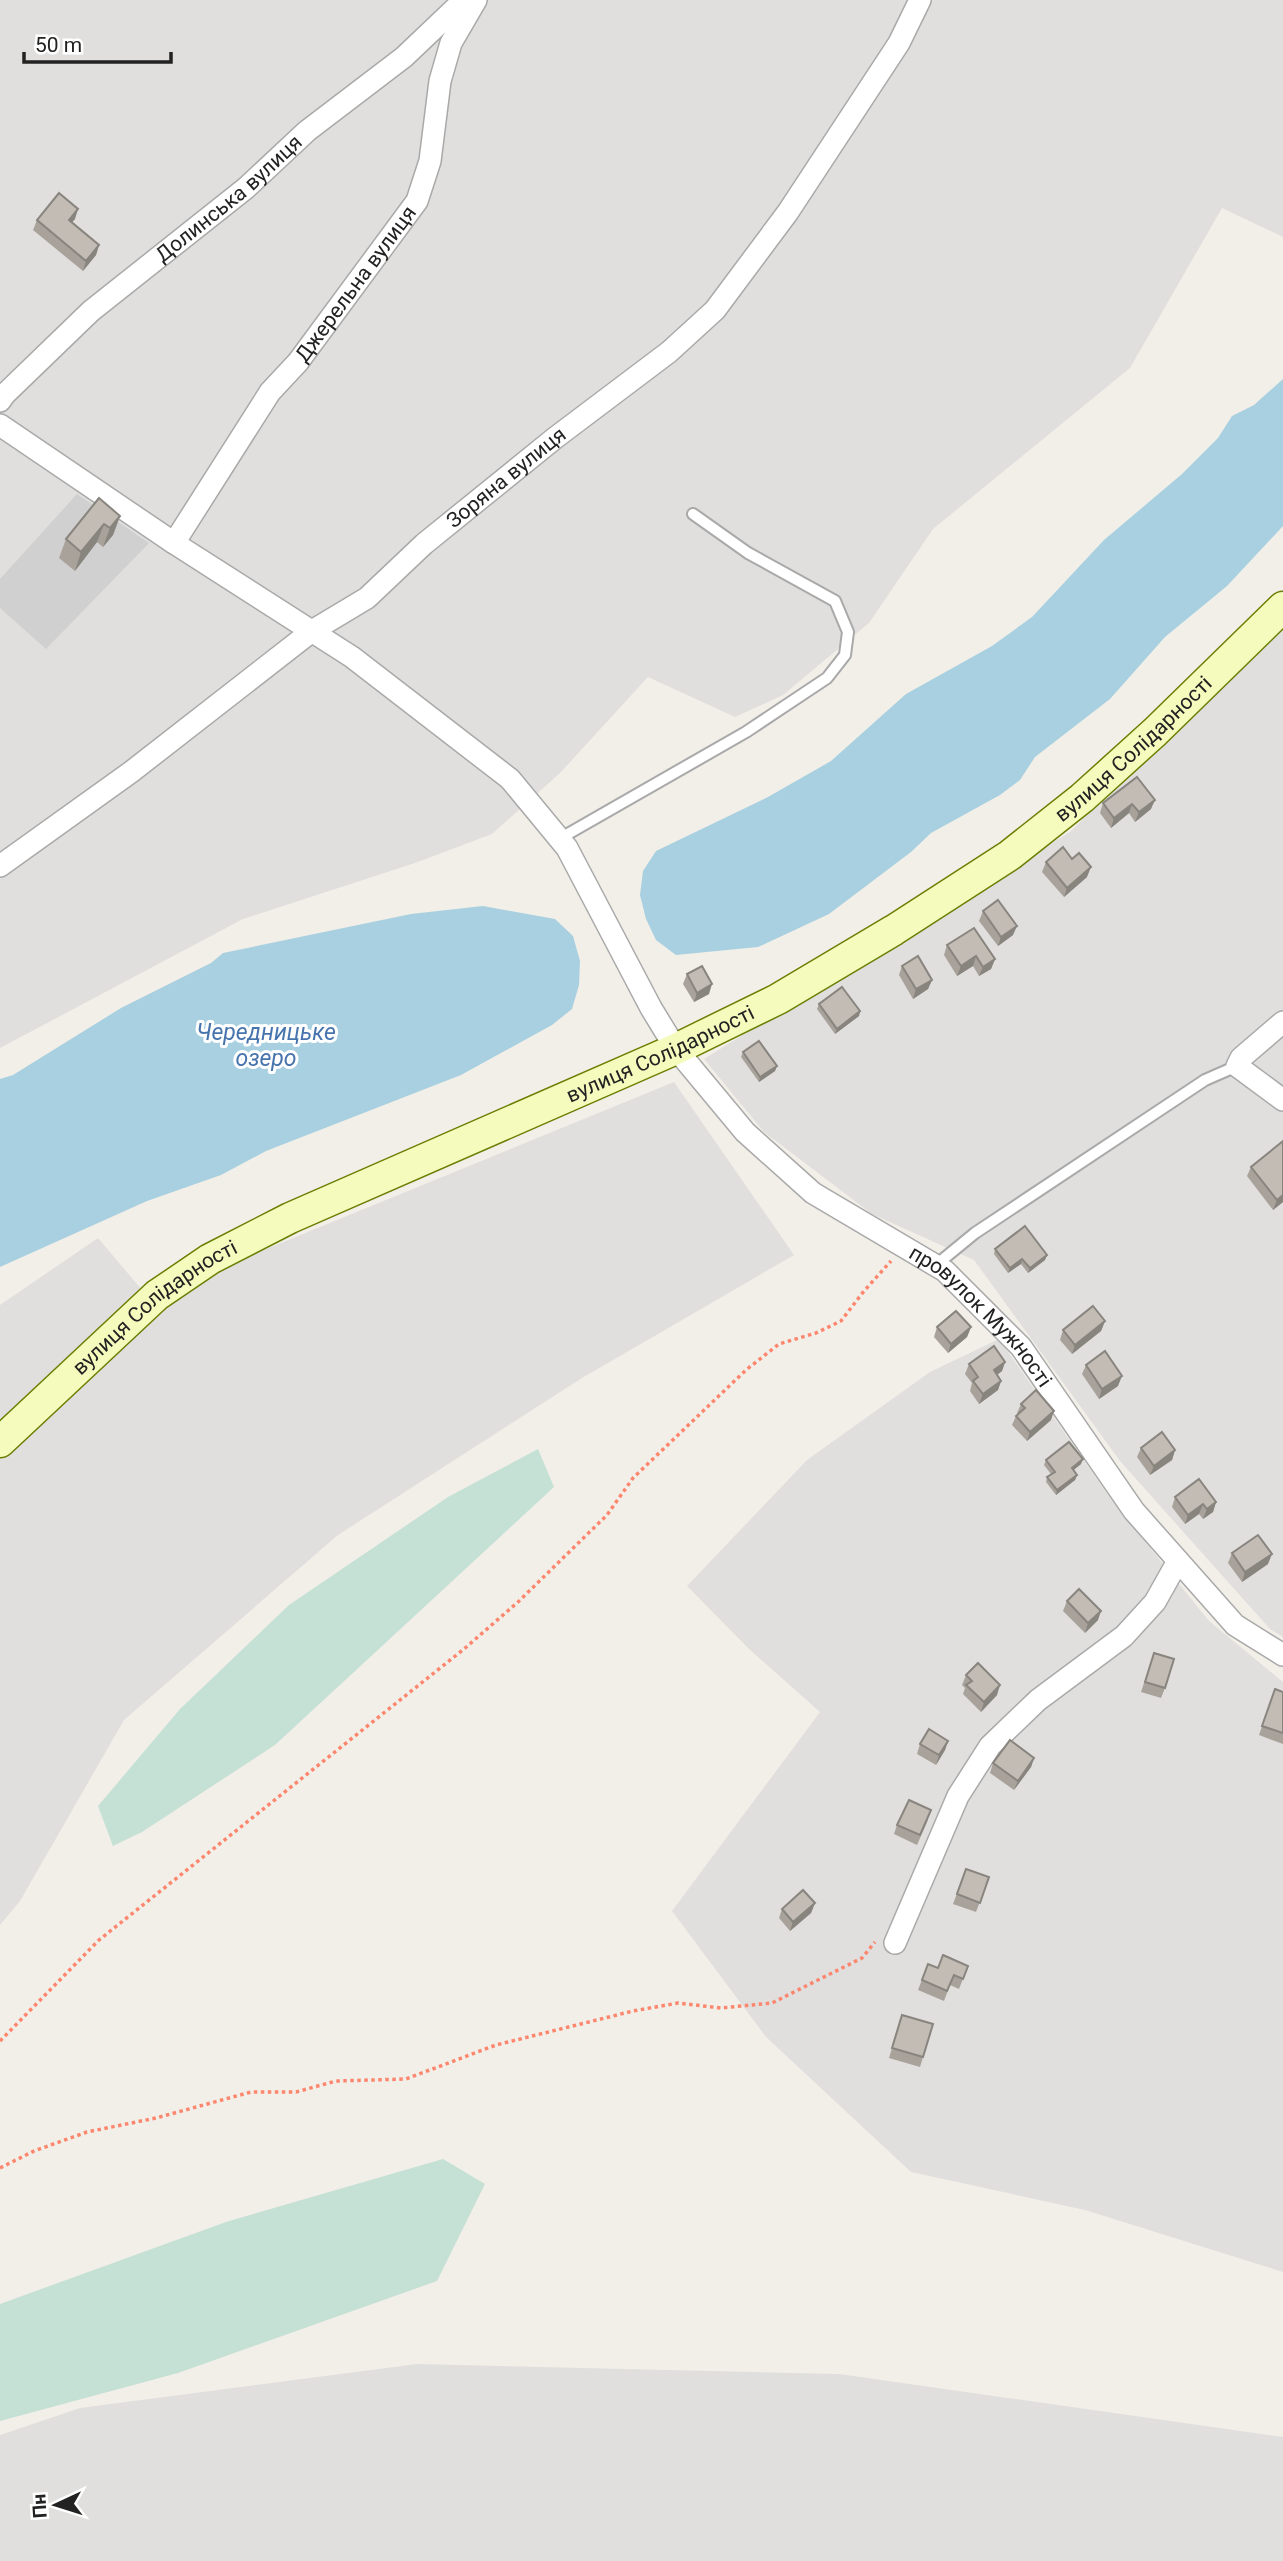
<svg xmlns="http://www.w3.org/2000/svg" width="1283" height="2561" viewBox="0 0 1283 2561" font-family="Roboto,sans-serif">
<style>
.residential{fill:#e0dfde}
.religious{fill:#d0d0d0}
.wetland{fill:#c5e0d5}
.water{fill:#a8d0e0}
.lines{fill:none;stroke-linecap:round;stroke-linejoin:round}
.service-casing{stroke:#a9a9a9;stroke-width:14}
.minor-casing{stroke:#a9a9a9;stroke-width:24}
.secondary-casing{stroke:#6a7f02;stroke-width:33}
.path{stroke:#fd866e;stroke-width:3.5;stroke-dasharray:3.5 3.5;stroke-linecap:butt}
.service{stroke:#fff;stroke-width:10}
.minor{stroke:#fff;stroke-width:21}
.secondary{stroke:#f4fbbd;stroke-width:30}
.wall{fill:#a8a29b}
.shaded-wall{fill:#88847e}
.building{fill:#c3bcb4;stroke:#88847e;stroke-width:2}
.labels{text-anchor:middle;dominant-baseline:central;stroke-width:6;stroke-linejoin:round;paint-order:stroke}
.street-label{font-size:21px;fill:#222;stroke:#fff}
.water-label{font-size:23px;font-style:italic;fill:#4774ad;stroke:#fff}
</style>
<rect width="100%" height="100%" fill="#f2efe8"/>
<g class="residential">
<polygon points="0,0 1283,0 1283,237 1222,208 1130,368 933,529 869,623 783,695 735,717 648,677 560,773 492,834 415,863 243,919 0,1048"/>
<polygon points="1283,620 1283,1637 1270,1629 1120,1461 974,1260 872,1214 764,1132 704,1059 1070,832"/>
<polygon points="674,1082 794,1255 582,1378 338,1535 124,1720 20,1901 0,1925 0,1305 98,1238 159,1310 220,1268"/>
<polygon points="999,1339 1110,1498 1209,1621 1283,1682 1283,2272 1085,2210 911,2172 766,2037 672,1911 820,1712 749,1649 687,1586 807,1460 930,1372"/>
<polygon points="417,2364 839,2374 1283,2437 1283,2561 0,2561 0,2435 80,2408"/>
</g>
<polygon class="religious" points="77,494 149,543 46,649 0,608 0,579"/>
<g class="wetland">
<polygon points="538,1449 554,1487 275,1745 142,1832 113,1846 98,1806 180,1709 289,1605 448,1497"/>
<polygon points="443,2159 485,2184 437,2281 178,2373 0,2421 0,2304 226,2222"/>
</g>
<g class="water">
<polygon points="1283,379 1283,526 1227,586 1165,637 1110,699 1035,757 1020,780 1000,795 931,833 911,852 829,914 758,947 676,955 656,940 646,919 640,895 643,871 656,851 768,797 831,761 906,694 992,646 1032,617 1104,540 1182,474 1218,438 1232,416 1254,405"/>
<polygon points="483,906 555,919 573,936 580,961 579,985 572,1009 552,1025 461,1075 266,1151 221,1175 147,1201 0,1267 0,1079 13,1075 121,1008 211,963 223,953 411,914"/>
</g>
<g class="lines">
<defs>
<g id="service">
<polyline points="559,839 746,732 827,678 845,655 848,632 835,601 748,553 693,514"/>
<polyline points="936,1265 975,1233 1205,1080 1237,1066"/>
</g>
<g id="minor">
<path id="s1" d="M0,401L5,394L91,311L246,188L307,131L404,57L464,0"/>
<path id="s2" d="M0,425L174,543L352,657L510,779L567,848L651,1008L676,1049L745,1132L813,1193L945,1271L1021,1347L1134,1511L1235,1625L1283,1655"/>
<path id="s3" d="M174,543L270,392L298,362L417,201L430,161L440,81L451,43L476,0"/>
<path id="s4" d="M0,866L131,772L312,631L367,598L424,544L555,438L669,352L715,310L788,212L899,43L920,0"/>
<polyline points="1283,1022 1241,1058 1237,1066 1283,1100"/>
<polyline points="895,1943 958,1796 990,1746 1038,1700 1124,1636 1155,1602 1178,1561"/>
</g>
<g id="secondary">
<path id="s5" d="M0,1442L157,1295L210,1259L290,1218L676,1049L778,999L894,930L1010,855L1082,798L1155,732L1283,607"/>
</g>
</defs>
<use href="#service" class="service-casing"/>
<use href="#minor" class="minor-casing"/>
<use href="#secondary" class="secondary-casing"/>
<g class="path">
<polyline points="0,2041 99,1940 464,1649 518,1602 607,1515 633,1478 746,1370 779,1344 816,1333 841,1321 864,1291 891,1261"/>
<polyline points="0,2168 34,2151 87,2132 156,2118 251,2092 296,2092 336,2081 406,2079 496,2045 633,2011 678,2003 721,2008 772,2003 862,1958 875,1942"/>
</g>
<use href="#service" class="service"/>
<use href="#minor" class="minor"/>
<use href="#secondary" class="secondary"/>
</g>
<g class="wall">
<polygon points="75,219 72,222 99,245 96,255 83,271 33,230 37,220"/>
<polygon points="120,516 113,535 103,547 97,542 75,571 59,558 66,539"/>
<polygon points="1137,777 1151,809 1135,822 1129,813 1111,828 1100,813 1103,803"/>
<polygon points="1046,862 1087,877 1064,897 1042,872"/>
<polygon points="983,911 1013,935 998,946 979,921"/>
<polygon points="947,945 995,959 991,969 979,976 973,966 957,976 944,955"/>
<polygon points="902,966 932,980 928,989 913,999 899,975"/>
<polygon points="687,974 709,994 694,1002 683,984"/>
<polygon points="819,1004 860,1011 859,1016 835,1034 817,1009"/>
<polygon points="743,1052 777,1066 775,1071 759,1082 741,1057"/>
<polygon points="1283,1141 1283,1202 1273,1210 1247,1176 1251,1167"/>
<polygon points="995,1249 1047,1255 1045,1260 1028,1273 1021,1264 1008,1273 994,1254"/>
<polygon points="1105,1321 1101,1331 1072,1354 1060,1340 1063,1330"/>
<polygon points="937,1327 971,1327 967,1337 948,1353 934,1337"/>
<polygon points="1005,1362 1002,1371 997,1375 1001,1381 998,1390 979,1404 970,1391 972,1383 965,1374 969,1364"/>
<polygon points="1086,1365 1118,1386 1099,1399 1082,1374"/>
<polygon points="1021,1404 1051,1420 1027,1441 1012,1425 1016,1416 1018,1414 1017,1413"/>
<polygon points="1141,1448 1175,1450 1172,1460 1150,1475 1137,1457"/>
<polygon points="1046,1460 1081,1464 1073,1470 1077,1475 1075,1480 1056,1495 1046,1482 1047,1477 1051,1474 1044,1465"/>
<polygon points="1175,1497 1216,1502 1213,1512 1203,1519 1199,1514 1185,1524 1172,1507"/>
<polygon points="1232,1553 1268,1564 1242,1582 1228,1563"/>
<polygon points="1067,1601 1098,1620 1085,1633 1063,1611"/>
<polygon points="1154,1653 1165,1688 1161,1698 1141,1692"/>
<polygon points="966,1675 997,1695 981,1712 963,1694 965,1688 962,1685"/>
<polygon points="1275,1689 1283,1692 1283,1744 1259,1735"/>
<polygon points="948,1741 945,1750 936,1765 917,1754 920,1744"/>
<polygon points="1034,1758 1031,1767 1014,1790 990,1773 993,1763"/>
<polygon points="928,1820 917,1845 894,1834 897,1825"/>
<polygon points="966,1869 989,1877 976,1912 953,1904"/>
<polygon points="815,1903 811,1913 790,1931 779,1918 782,1909"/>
<polygon points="928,1964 938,1968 968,1966 959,1989 950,1985 944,2001 918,1990"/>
<polygon points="902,2015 923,2057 920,2067 889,2058"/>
</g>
<g class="shaded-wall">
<polygon points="78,209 75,219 65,230 69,220"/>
<polygon points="99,245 96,255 83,271 86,261"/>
<polygon points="120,516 113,535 103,547 110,528"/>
<polygon points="104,524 97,542 75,571 81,552"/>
<polygon points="1155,800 1151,809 1135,822 1139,812"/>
<polygon points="1132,804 1129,813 1111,828 1114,818"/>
<polygon points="1091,867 1087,877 1064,897 1067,888"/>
<polygon points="1017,926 1013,935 998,946 1001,937"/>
<polygon points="976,956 973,966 957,976 961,966"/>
<polygon points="995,959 991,969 979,976 983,967"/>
<polygon points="932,980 928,989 913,999 916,989"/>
<polygon points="712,984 709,994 694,1002 697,993"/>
<polygon points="860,1011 859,1016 835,1034 837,1029"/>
<polygon points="777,1066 775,1071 759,1082 760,1077"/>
<polygon points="1283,1195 1283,1202 1273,1210 1277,1200"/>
<polygon points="1047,1255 1045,1260 1028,1273 1030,1268"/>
<polygon points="1022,1259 1021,1264 1008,1273 1010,1268"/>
<polygon points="1105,1321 1101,1331 1072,1354 1075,1345"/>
<polygon points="971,1327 967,1337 948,1353 951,1344"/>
<polygon points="1005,1362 1002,1371 990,1380 994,1370"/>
<polygon points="1122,1376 1118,1386 1099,1399 1102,1389"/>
<polygon points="1001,1381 998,1390 979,1404 983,1394"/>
<polygon points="1054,1411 1051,1420 1027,1441 1030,1432"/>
<polygon points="1175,1450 1172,1460 1150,1475 1154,1466"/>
<polygon points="1083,1459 1081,1464 1070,1473 1072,1468"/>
<polygon points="1077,1475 1075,1480 1056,1495 1057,1490"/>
<polygon points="1216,1502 1213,1512 1203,1519 1207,1509"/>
<polygon points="1203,1504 1199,1514 1185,1524 1188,1515"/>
<polygon points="1272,1554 1268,1564 1242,1582 1245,1572"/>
<polygon points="1101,1611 1098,1620 1085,1633 1088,1623"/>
<polygon points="1000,1685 997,1695 981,1712 984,1702"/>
<polygon points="948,1741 945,1750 936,1765 939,1755"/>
<polygon points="1034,1758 1031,1767 1014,1790 1018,1781"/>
<polygon points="815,1903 811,1913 790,1931 793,1922"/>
</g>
<g class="building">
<polygon points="59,193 78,209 69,220 99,245 86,261 37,220"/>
<polygon points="99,498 120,516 110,528 104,524 81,552 66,539"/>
<polygon points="1137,777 1155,800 1139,812 1132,804 1114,818 1103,803"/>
<polygon points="1063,847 1072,859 1079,853 1091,867 1067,888 1046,862"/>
<polygon points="998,900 1017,926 1001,937 983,911"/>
<polygon points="974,928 995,959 983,967 976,956 961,966 947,945"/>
<polygon points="918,956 932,980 916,989 902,966"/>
<polygon points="702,966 712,984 697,993 687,974"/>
<polygon points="842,987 860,1011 837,1029 819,1004"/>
<polygon points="759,1041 777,1066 760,1077 743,1052"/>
<polygon points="1283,1141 1283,1195 1277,1200 1251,1167"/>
<polygon points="1025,1226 1047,1255 1030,1268 1022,1259 1010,1268 995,1249"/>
<polygon points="1093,1306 1105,1321 1075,1345 1063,1330"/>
<polygon points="956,1311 971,1327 951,1344 937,1327"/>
<polygon points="994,1346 1005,1362 994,1370 1001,1381 983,1394 973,1381 978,1377 969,1364"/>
<polygon points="1105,1351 1122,1376 1102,1389 1086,1365"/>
<polygon points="1036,1390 1054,1411 1030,1432 1016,1416 1025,1408 1021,1404"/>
<polygon points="1162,1432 1175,1450 1154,1466 1141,1448"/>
<polygon points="1069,1442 1083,1459 1072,1468 1077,1475 1057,1490 1047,1477 1055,1472 1046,1460"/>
<polygon points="1199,1479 1216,1502 1207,1509 1203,1504 1188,1515 1175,1497"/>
<polygon points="1258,1535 1272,1554 1245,1572 1232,1553"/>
<polygon points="1079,1589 1101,1611 1088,1623 1067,1601"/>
<polygon points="1154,1653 1174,1659 1165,1688 1145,1682"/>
<polygon points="978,1663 1000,1685 984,1702 966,1685 972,1681 966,1675"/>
<polygon points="1275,1689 1283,1692 1283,1733 1262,1726"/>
<polygon points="929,1729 948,1741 939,1755 920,1744"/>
<polygon points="1010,1740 1034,1758 1018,1781 993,1763"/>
<polygon points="909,1800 931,1810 920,1835 897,1825"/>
<polygon points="966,1869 989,1877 980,1903 957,1894"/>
<polygon points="803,1890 815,1903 793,1922 782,1909"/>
<polygon points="943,1955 968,1966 963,1979 954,1975 947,1991 922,1980 928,1964 938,1968"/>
<polygon points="902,2015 933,2024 923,2057 892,2048"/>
</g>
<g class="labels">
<g class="street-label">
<text stroke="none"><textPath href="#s1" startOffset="306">Долинська вулиця</textPath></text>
<text stroke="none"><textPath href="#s3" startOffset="317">Джерельна вулиця</textPath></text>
<text stroke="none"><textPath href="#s4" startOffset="639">Зоряна вулиця</textPath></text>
<text stroke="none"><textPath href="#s5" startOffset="1340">вулиця Солідарності</textPath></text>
<text stroke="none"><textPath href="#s5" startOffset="774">вулиця Солідарності</textPath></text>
<text stroke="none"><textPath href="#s5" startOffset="206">вулиця Солідарності</textPath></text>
<text stroke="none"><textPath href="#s2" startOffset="1349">провулок Мужності</textPath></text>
</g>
<g class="water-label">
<text x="266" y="1032">Чередницьке<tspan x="266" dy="26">озеро</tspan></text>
</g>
</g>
<g transform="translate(56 2505) rotate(266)" stroke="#ffffff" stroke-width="5" paint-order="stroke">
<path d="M0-5L12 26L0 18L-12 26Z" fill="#222222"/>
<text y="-10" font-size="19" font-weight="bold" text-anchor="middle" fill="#222222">Пн</text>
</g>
<path d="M24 52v10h147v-10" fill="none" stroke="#222222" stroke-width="3.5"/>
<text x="35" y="52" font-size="21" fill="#222222" stroke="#ffffff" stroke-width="5" paint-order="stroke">50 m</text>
</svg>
